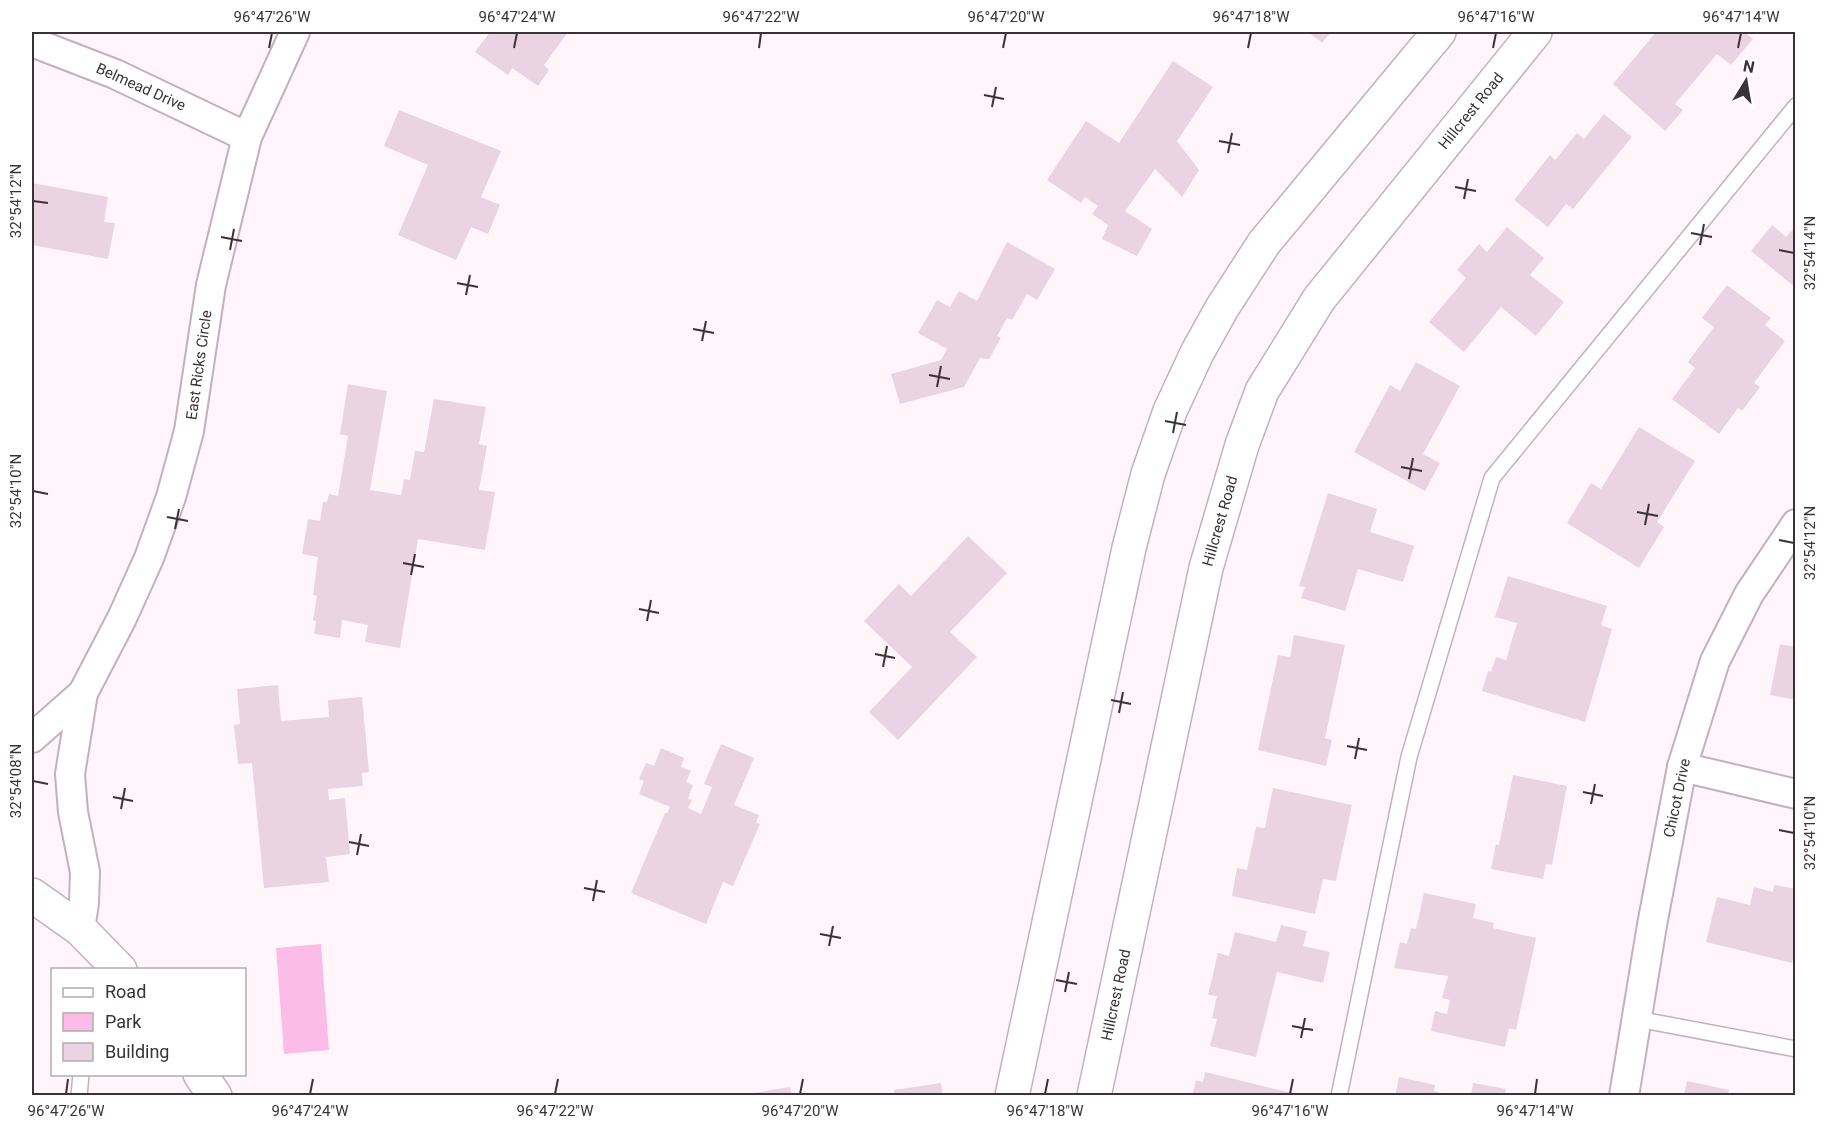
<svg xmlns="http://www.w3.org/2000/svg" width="1827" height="1127" viewBox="0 0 1827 1127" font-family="Roboto,sans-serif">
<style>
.green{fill:#fbbce7}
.building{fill:#ead3e2}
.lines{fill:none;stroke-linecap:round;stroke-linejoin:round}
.lane-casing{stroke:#c6afbe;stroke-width:18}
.street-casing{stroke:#c6afbe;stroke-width:32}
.secondary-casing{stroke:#c6afbe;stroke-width:36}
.lane{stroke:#fff;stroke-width:15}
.street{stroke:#fff;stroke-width:28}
.secondary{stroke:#fff;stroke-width:33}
.ticks{fill:none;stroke:#3b3238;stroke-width:2}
.labels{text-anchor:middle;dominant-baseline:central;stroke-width:5;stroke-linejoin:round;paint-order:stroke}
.street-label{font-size:15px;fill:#3b3238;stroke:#fff}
.neatline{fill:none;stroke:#3b3238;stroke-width:2}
.ticks-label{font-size:15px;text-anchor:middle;fill:#3b3238}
</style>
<rect width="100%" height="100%" fill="#fff5fb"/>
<polygon class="green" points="321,944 329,1050 284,1054 276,948"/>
<g class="building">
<polygon points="490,32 568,32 544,65 549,70 538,86 512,68 508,75 475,52"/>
<polygon points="1308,32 1331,32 1322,43"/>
<polygon points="1656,32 1744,32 1753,39 1731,65 1717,54 1675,104 1683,110 1665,131 1613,84"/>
<polygon points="1173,61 1213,87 1177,141 1199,170 1182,197 1155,169 1125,211 1152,229 1137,256 1102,239 1108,225 1092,214 1098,206 1085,197 1081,203 1047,180 1086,121 1119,143"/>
<polygon points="399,110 501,151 481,197 500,205 488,234 471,227 456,260 398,235 428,165 384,146"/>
<polygon points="1604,114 1632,137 1573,209 1566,204 1548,227 1514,200 1550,155 1555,160 1577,133 1584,139"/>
<polygon points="32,183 108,197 104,222 115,223 108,259 32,245"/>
<polygon points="1772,225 1786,237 1796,226 1796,288 1751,251"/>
<polygon points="1507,227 1544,258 1530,275 1564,302 1536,336 1501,307 1464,352 1429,322 1466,278 1457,270 1479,244 1487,252"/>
<polygon points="1007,242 1055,269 1037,300 1027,294 1012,320 1007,318 997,336 1001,338 989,359 980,358 964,387 900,404 891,374 941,360 947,349 918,333 937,300 950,307 959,291 977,301"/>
<polygon points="1727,285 1771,318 1765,325 1785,341 1754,383 1760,387 1742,411 1738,408 1719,434 1672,399 1695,368 1688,362 1714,327 1702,318"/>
<polygon points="1416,362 1460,386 1423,454 1440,463 1425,491 1354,452 1390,385 1400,391"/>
<polygon points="348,384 387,391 370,490 401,495 404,479 410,480 415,451 424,452 434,399 486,407 479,444 487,446 479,490 495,492 485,550 418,539 400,648 365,642 368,625 342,620 340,638 314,634 316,621 313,620 317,596 313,595 318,557 302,554 308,519 320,521 323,502 327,502 329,494 338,496 348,436 340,434"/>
<polygon points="1639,427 1695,461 1657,522 1664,527 1639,568 1567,523 1591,483 1601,489"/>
<polygon points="1328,493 1377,509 1370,532 1414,546 1403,582 1358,569 1345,611 1301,598 1305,587 1299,586"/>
<polygon points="968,536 1007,573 950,632 977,657 898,740 869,712 912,667 864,621 899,584 911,596"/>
<polygon points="1508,576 1607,606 1601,625 1612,629 1585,722 1482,691 1488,671 1491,672 1496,657 1506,660 1517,623 1495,617"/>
<polygon points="1294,635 1345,645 1325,738 1332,740 1326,766 1258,750 1278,655 1290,657"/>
<polygon points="1780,644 1796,647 1796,700 1770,695"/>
<polygon points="278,685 281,721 329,717 328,700 362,697 369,772 362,773 363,786 328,789 329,800 345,798 350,854 326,857 329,882 264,888 252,763 238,764 234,725 240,724 237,689"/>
<polygon points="721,744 754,758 734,805 759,815 756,823 760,824 733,886 723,882 706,924 631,893 665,813 667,813 670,807 639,794 644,781 639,779 646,763 654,766 661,748 684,758 681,767 691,771 686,782 693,785 688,799 692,800 688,808 701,814 712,787 704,784"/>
<polygon points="1513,775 1567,786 1552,865 1546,864 1543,879 1491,869 1496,844 1499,845"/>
<polygon points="1273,788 1352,805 1336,881 1323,879 1315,914 1232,896 1237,868 1247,870 1256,827 1265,828"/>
<polygon points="1774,885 1796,889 1796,954 1794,953 1792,963 1706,942 1717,897 1750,905 1754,887 1773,892"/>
<polygon points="1424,893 1476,904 1473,918 1494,923 1493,928 1536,938 1516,1030 1509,1028 1505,1047 1431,1031 1435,1011 1447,1014 1450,1000 1442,998 1448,976 1394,968 1400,942 1407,944 1411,928 1416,929"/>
<polygon points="1281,925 1307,931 1303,946 1330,952 1323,983 1277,972 1256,1057 1210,1046 1217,1019 1212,1018 1217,996 1208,995 1218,953 1229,956 1235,932 1276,942"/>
<polygon points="1205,1072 1300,1095 1300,1096 1192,1096 1196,1080 1203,1082"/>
<polygon points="1399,1077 1435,1085 1434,1091 1453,1096 1395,1096"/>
<polygon points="1687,1081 1729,1090 1728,1096 1684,1096"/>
<polygon points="941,1083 943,1096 895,1096 894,1090"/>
<polygon points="1473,1083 1506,1089 1504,1096 1471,1096"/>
<polygon points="790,1087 792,1096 754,1096 753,1093"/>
</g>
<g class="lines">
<defs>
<g id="lane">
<polyline points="1637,1019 1796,1049"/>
<polyline points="79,1096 81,1074"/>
<polyline points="1339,1096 1409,757 1492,478 1796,106"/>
</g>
<g id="street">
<polyline points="32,42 115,74 247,137"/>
<polyline points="32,738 83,693 122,618 149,558 171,497 189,431 211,285 247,137 295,32"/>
<polyline points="1682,767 1796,794"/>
<polyline points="80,929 84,903 85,872 73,812 70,774 83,693"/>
<polyline points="1624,1096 1652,925 1682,767 1715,661 1749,594 1796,524"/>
</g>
<g id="secondary">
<polyline points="32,895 80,929 120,970"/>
<polyline points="200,1074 215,1096"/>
<polyline points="1012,1096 1129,548 1148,474 1170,411 1197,353 1222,308 1264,243 1439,32"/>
<polyline points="1094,1096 1206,568 1242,445 1262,391 1319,299 1535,32"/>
</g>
</defs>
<use href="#lane" class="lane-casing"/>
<use href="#street" class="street-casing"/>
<use href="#secondary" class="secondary-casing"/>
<use href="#lane" class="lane"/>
<use href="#street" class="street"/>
<use href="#secondary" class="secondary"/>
</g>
<path class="ticks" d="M269,48L272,33M514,48L517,33M759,48L761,33M1003,48L1006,33M1248,48L1251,33M1493,48L1496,33M1738,48L1741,33M984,95L1004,99M992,107L996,87M1219,141L1240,145M1228,153L1232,133M1455,187L1476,191M1464,199L1468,179M33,201L48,203M1691,233L1712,237M221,237L242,241M1700,245L1704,224M230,250L234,229M1779,250L1794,253M457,283L478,287M466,295L470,275M693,329L714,333M702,341L706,321M929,375L950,379M937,387L941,366M1165,421L1186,425M1173,433L1177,412M1401,467L1422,471M1409,479L1413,458M33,491L48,494M1637,512L1658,516M167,517L188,521M1645,525L1649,504M175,529L179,509M1779,540L1794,543M403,563L424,567M411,575L415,554M639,609L659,613M647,621L651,600M875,654L895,658M883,667L887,646M1111,700L1131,704M1119,713L1123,692M1347,746L1367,750M1355,759L1359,738M33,781L48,784M1583,792L1603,796M113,797L133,801M1591,804L1595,784M121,809L125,788M1779,830L1794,833M349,842L369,846M357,855L361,834M584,888L605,892M593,901L597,880M820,934L841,938M829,946L833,926M1056,980L1077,984M1065,992L1069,972M1292,1026L1313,1030M1301,1038L1305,1018M66,1094L68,1079M310,1094L313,1079M555,1094L558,1079M800,1094L803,1079M1045,1094L1048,1079M1290,1094L1293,1079M1535,1094L1537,1079"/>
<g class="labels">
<g class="street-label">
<text transform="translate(141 87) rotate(24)">Belmead Drive</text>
<text transform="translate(1471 111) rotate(-51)">Hillcrest Road</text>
<text transform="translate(199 365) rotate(-82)">East Ricks Circle</text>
<text transform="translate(1220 521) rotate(-74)">Hillcrest Road</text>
<text transform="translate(1677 798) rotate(-78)">Chicot Drive</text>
<text transform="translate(1116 995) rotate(-78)">Hillcrest Road</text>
</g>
</g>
<rect width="1827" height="1127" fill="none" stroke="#ffffff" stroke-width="66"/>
<rect x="51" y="968" width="195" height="108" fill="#ffffff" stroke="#b1adaf" stroke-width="1.5"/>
<rect x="63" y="988" width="30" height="9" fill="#ffffff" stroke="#b1adaf" stroke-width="1.5"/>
<text x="105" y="998" font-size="18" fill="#3b3238">Road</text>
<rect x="63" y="1013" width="30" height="18" fill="#fbbce7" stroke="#b1adaf" stroke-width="1.5"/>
<text x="105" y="1028" font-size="18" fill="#3b3238">Park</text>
<rect x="63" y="1043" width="30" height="18" fill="#ead3e2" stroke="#b1adaf" stroke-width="1.5"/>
<text x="105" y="1058" font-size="18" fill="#3b3238">Building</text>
<g transform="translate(1746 81) rotate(11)" stroke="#ffffff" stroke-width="4.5" paint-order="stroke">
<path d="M0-4.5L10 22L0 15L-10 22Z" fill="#3b3238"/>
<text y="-9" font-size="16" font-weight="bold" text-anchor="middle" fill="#3b3238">N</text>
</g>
<rect x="33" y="33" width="1761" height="1061" class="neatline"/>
<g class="ticks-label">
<text x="272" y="22">96°47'26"W</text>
<text x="517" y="22">96°47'24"W</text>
<text x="761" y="22">96°47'22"W</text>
<text x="1006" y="22">96°47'20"W</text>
<text x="1251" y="22">96°47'18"W</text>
<text x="1496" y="22">96°47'16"W</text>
<text x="1741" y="22">96°47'14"W</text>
<text transform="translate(16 201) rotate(-90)" y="5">32°54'12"N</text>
<text transform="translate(1810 253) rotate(-90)" y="5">32°54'14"N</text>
<text transform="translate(16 491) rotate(-90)" y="5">32°54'10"N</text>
<text transform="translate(1810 543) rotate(-90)" y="5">32°54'12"N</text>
<text transform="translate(16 781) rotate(-90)" y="5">32°54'08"N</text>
<text transform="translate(1810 833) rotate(-90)" y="5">32°54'10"N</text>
<text x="66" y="1116">96°47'26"W</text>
<text x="310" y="1116">96°47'24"W</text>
<text x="555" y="1116">96°47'22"W</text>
<text x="800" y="1116">96°47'20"W</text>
<text x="1045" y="1116">96°47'18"W</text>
<text x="1290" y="1116">96°47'16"W</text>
<text x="1535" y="1116">96°47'14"W</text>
</g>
</svg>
